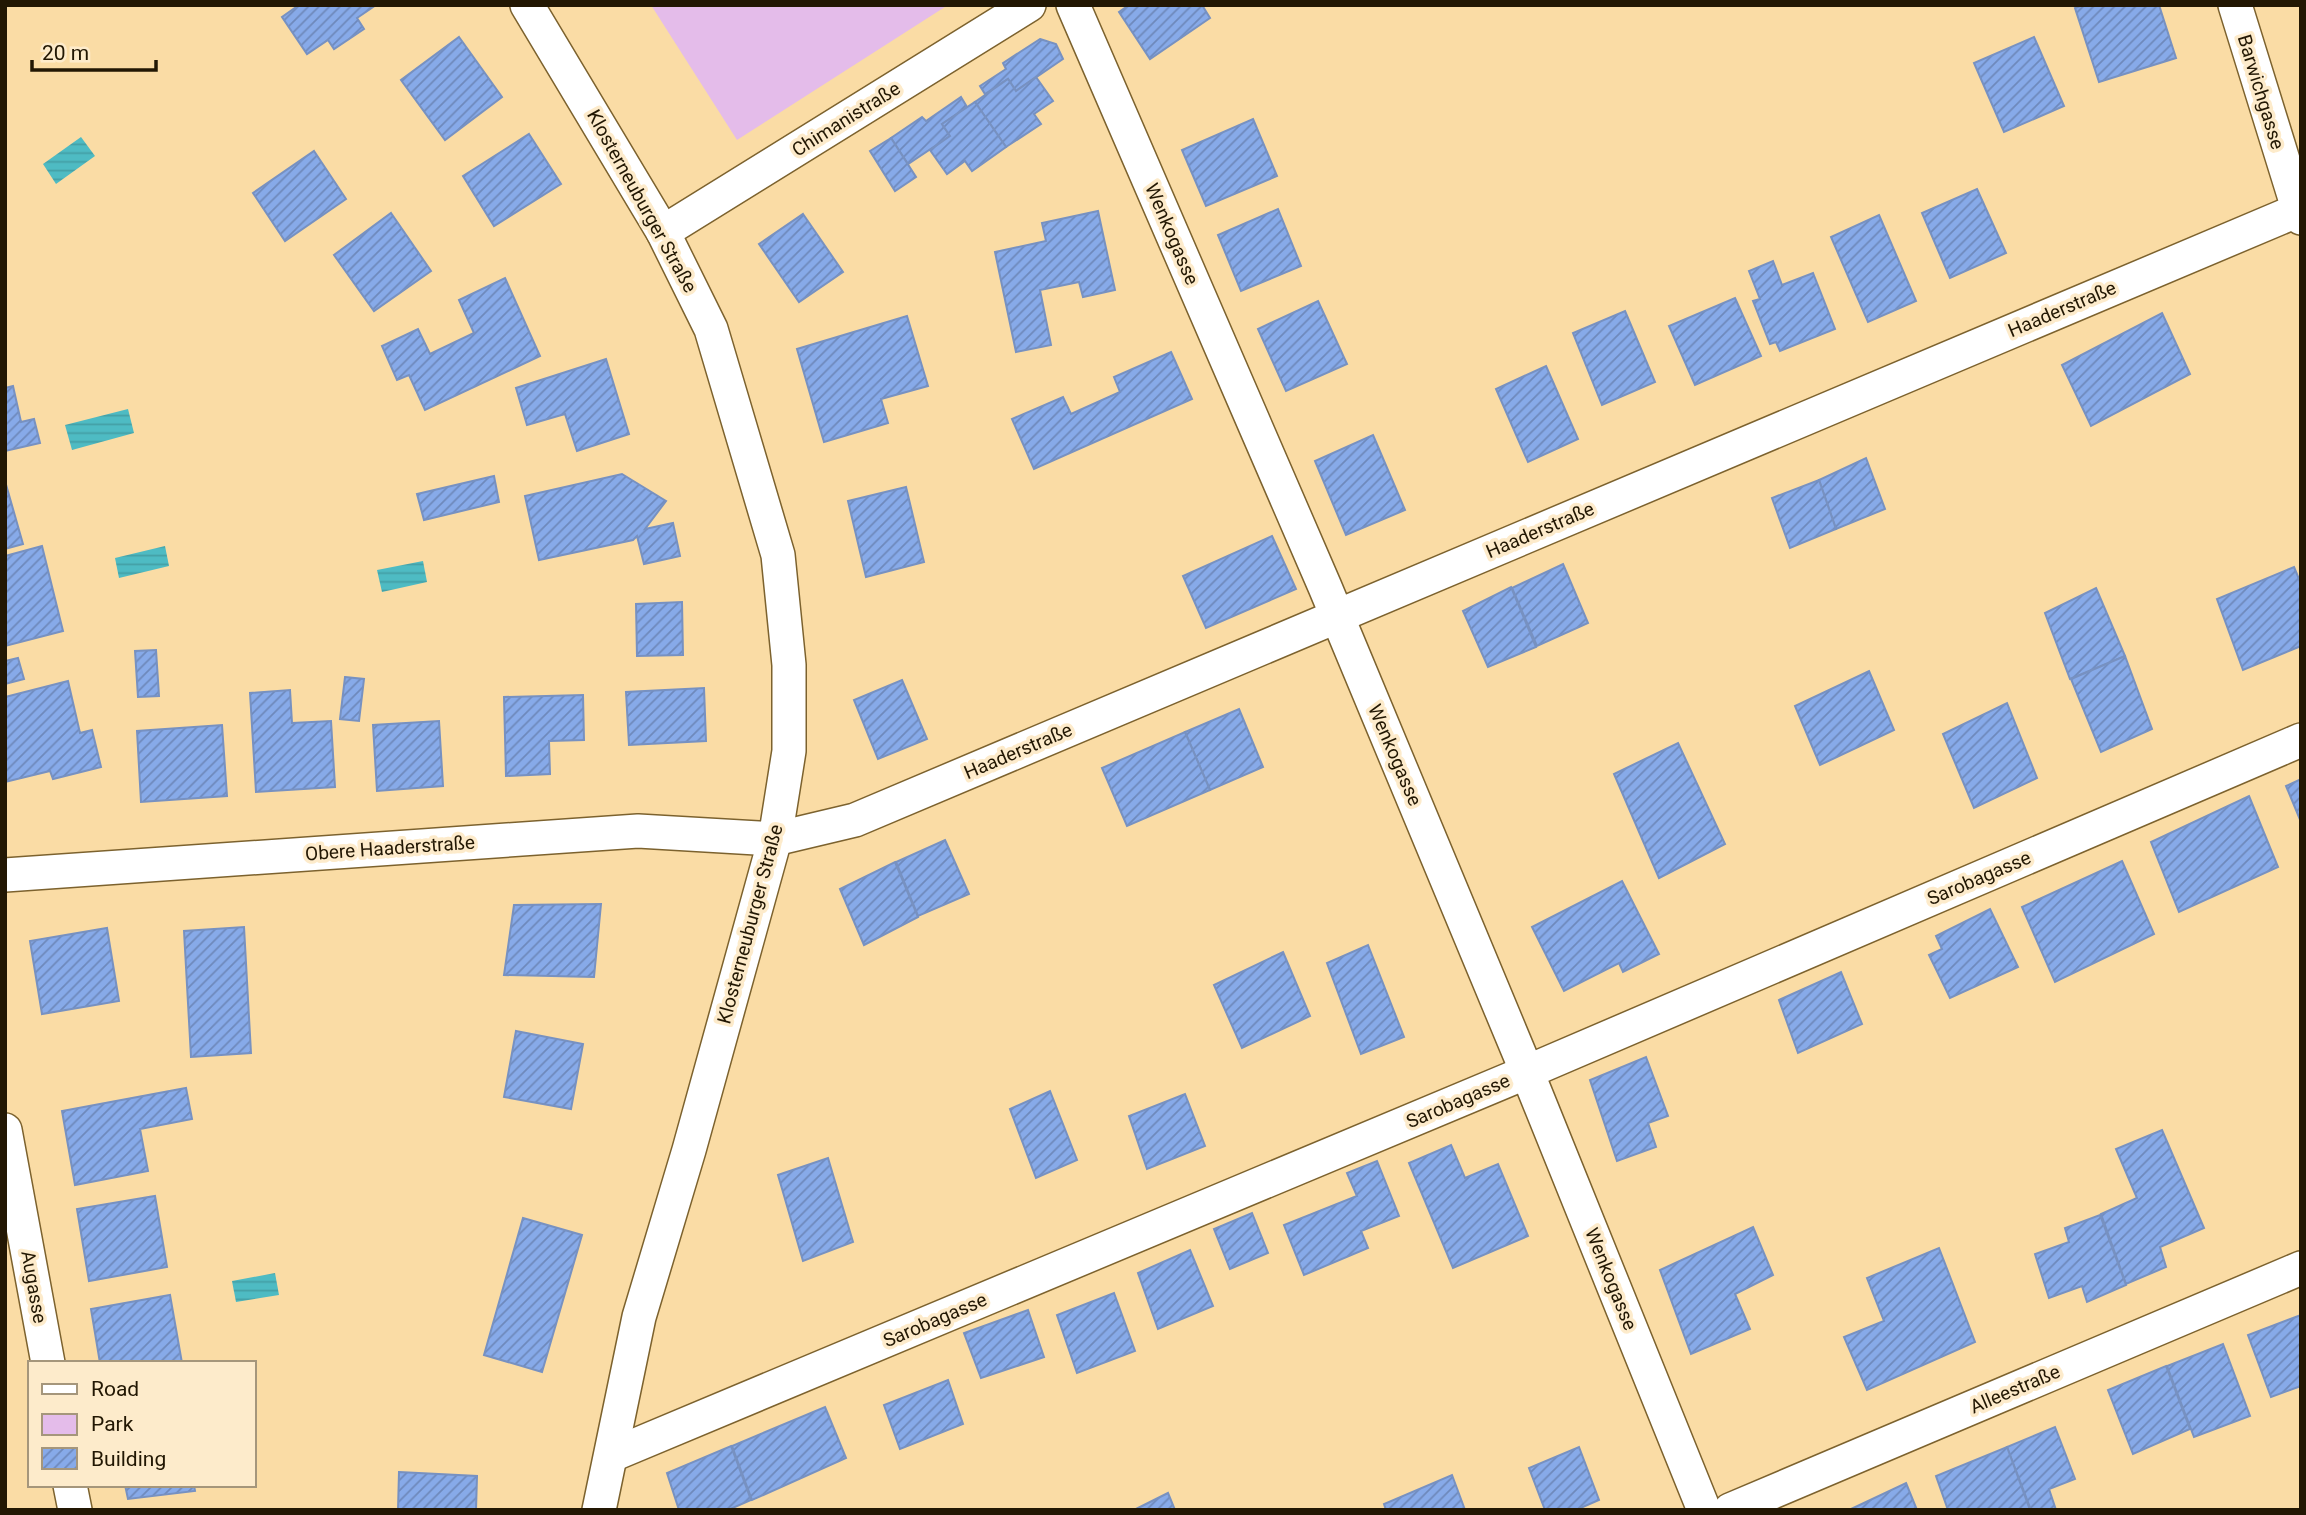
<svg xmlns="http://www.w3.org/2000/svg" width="2306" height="1515" viewBox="0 0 2306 1515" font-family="Roboto,sans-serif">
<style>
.green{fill:#e4bcea}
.water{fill:url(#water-rules)}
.building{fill:url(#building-hatch);stroke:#7791c1;stroke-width:2}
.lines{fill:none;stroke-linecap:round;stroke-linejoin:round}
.minor-casing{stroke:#7c622e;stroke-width:36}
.minor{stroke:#fff;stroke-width:33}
.labels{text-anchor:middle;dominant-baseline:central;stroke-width:7;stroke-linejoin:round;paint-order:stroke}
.street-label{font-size:19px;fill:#221703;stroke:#fdebcb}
</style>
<defs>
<pattern id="water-rules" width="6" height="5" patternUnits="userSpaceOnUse" patternTransform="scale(1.75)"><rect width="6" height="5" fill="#4ebbc3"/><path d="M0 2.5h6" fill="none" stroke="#44a0a6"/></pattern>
<pattern id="building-hatch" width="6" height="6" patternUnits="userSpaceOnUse" patternTransform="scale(1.75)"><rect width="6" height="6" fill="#87aae9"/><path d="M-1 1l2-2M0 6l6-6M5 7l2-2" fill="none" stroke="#6e89bb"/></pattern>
</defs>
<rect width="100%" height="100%" fill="#fadca5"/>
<polygon class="green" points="651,5 948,5 737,140"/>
<g class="water">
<polygon points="81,137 95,156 56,184 43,164"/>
<polygon points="128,409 134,433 72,450 65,425"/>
<polygon points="165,546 169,566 119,578 115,558"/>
<polygon points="423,561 427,582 382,592 377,570"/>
<polygon points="275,1273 279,1295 236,1302 232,1281"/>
</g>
<g class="building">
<polygon points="299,5 376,5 357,18 364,29 334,49 328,40 307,54 282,17"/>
<polygon points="1129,5 1202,5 1210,18 1150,59 1119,12"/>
<polygon points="2083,5 2159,5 2176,58 2099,82 2075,8"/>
<polygon points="459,37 502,97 445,140 401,80"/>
<polygon points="2034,37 2064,106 2004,132 1974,63"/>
<polygon points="1040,39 1056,44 1063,59 1016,91 1008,79 985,94 980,86 1006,69 1003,63"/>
<polygon points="1036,77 1053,101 1034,114 1041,124 1006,147 975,102 1008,79 1016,91"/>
<polygon points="961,97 967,107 942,124 950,136 908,164 891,138 922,117 926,121"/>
<polygon points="975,102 1006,147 972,171 965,161 947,174 930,150 950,136 942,124"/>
<polygon points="1253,119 1277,176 1206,206 1182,150"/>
<polygon points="529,134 561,184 494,226 463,176"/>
<polygon points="891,138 916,177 895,191 870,151"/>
<polygon points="314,151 346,199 285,241 253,193"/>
<polygon points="1977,189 2006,253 1950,278 1922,213"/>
<polygon points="1278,209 1301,266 1241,291 1218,235"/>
<polygon points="1098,211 1115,290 1083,297 1079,282 1040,290 1051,345 1016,352 995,252 1046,241 1042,223"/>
<polygon points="391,213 431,271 374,311 334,255"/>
<polygon points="803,214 843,272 799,302 759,244"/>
<polygon points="1879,215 1916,301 1868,322 1831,237"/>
<polygon points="1773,261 1782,285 1813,273 1835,329 1780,351 1776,342 1770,344 1753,301 1760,299 1749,271"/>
<polygon points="505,278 540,356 425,410 409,375 397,380 382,346 418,329 430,354 474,333 459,300"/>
<polygon points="1735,298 1761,356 1695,385 1669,326"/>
<polygon points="1318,301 1347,364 1286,391 1258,329"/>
<polygon points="1625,311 1655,382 1602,405 1573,333"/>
<polygon points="2162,313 2190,374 2091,426 2062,365"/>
<polygon points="907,316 928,386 881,399 888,423 824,442 797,349"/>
<polygon points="1171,352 1192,399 1034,469 1012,419 1063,397 1071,414 1120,392 1114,377"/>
<polygon points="606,359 629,434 577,451 565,414 527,425 516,388"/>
<polygon points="1546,366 1578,439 1528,462 1496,389"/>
<polygon points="13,386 21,422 34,419 40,443 5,451 5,388"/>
<polygon points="1373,435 1405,510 1346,535 1315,461"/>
<polygon points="1866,458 1885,509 1836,529 1819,480"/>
<polygon points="622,474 666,501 645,529 673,523 680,556 644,564 637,536 633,540 539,560 525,496"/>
<polygon points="494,476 499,502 424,520 417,494"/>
<polygon points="1819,480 1836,529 1790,548 1772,498"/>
<polygon points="5,481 23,544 5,549"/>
<polygon points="906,487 924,562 866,577 848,501"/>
<polygon points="1272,536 1296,589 1206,628 1183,576"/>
<polygon points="42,546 63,631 5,646 5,556"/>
<polygon points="1563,564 1588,623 1537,646 1512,588"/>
<polygon points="2294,567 2301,584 2301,646 2243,670 2217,599"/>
<polygon points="1511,587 1536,647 1488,667 1463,611"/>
<polygon points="2096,588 2125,656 2070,679 2045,613"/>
<polygon points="682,602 683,655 637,656 636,604"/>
<polygon points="156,650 159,696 138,697 135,651"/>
<polygon points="2125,656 2152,729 2101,752 2071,679"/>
<polygon points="18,658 24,679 5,684 5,661"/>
<polygon points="1869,671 1894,730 1820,765 1795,706"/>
<polygon points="345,677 364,679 359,721 340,719"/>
<polygon points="902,680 927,739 878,759 854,700"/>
<polygon points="68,681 80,733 92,730 101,767 53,779 50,771 5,782 5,697"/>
<polygon points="704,688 706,741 629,745 626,692"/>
<polygon points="290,690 292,723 331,721 335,787 256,792 250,693"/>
<polygon points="583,695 584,740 549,741 550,774 506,776 504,697"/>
<polygon points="2007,703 2037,778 1974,808 1943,734"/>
<polygon points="1239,709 1263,767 1210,790 1185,732"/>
<polygon points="439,721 443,786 377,791 373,725"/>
<polygon points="222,725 227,796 141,802 137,731"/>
<polygon points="1185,732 1210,790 1127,826 1102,768"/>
<polygon points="1678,743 1725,844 1659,878 1614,774"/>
<polygon points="2301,779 2301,822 2286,786"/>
<polygon points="2249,796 2278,867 2179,912 2151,842"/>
<polygon points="945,840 969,894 918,916 896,862"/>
<polygon points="2122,861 2154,934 2055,982 2022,907"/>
<polygon points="895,862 918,917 864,945 840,889"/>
<polygon points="1622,881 1659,954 1623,972 1619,963 1564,991 1532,927"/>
<polygon points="601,904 594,977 504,975 514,905"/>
<polygon points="1990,909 2018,967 1950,998 1929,955 1942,949 1936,936"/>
<polygon points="244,927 251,1053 191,1057 184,931"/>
<polygon points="107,928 119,1001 42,1014 30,941"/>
<polygon points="1368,945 1404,1037 1361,1054 1327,963"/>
<polygon points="1283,952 1310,1016 1242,1048 1214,985"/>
<polygon points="1841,972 1862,1024 1798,1053 1779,1000"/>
<polygon points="516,1031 583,1044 571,1109 504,1097"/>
<polygon points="1646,1057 1668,1116 1648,1123 1656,1147 1617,1161 1590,1080"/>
<polygon points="186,1088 192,1119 140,1129 148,1171 75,1185 62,1111"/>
<polygon points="1050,1091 1077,1160 1036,1178 1010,1109"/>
<polygon points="1185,1094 1205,1146 1147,1169 1129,1116"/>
<polygon points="2162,1130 2204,1228 2160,1247 2166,1267 2126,1284 2101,1214 2137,1198 2116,1149"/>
<polygon points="1451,1145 1465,1178 1498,1164 1528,1236 1453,1268 1409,1163"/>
<polygon points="828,1158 853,1242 803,1261 778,1175"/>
<polygon points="1377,1161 1399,1216 1361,1231 1368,1248 1304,1275 1284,1225 1357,1196 1347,1173"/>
<polygon points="155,1196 167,1267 89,1281 77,1209"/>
<polygon points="1252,1213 1268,1253 1230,1269 1214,1229"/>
<polygon points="2100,1215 2126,1285 2087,1302 2082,1286 2049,1298 2035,1254 2069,1242 2065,1228"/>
<polygon points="523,1218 582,1235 542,1372 484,1355"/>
<polygon points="1753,1227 1773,1275 1735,1294 1750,1329 1691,1354 1660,1270"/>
<polygon points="1939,1248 1975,1342 1867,1390 1844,1337 1884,1321 1867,1278"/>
<polygon points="1190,1250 1213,1306 1158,1329 1138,1273"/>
<polygon points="1114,1293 1135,1351 1077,1373 1057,1315"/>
<polygon points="170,1295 182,1363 100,1363 91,1309"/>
<polygon points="1028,1310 1044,1357 981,1378 964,1333"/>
<polygon points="2301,1315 2301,1386 2271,1397 2248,1335"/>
<polygon points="2223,1344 2250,1416 2194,1437 2167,1366"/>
<polygon points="2166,1366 2190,1429 2133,1454 2108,1390"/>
<polygon points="948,1380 963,1424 900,1449 884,1405"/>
<polygon points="825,1407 846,1458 752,1500 732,1446"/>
<polygon points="2055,1427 2075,1479 2049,1489 2056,1510 2031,1510 2007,1447"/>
<polygon points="731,1446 751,1500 728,1510 679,1510 667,1473"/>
<polygon points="1579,1447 1599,1500 1576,1510 1545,1510 1529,1468"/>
<polygon points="2007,1447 2030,1510 1948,1510 1936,1476"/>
<polygon points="399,1472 477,1476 476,1510 398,1510"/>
<polygon points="1452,1475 1465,1510 1386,1510 1384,1504"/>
<polygon points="1906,1483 1917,1510 1849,1510"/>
<polygon points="125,1485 194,1485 195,1491 128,1499"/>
<polygon points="1168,1493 1175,1510 1134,1510"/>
</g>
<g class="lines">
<defs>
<g id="minor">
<polyline points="527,5 663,232 711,329 778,555 789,665 789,751 775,839 689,1150 639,1317 599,1510"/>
<polyline points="1073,5 1325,587 1527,1072 1704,1510"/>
<polyline points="2235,5 2301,218"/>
<polyline points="663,232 1029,5"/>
<polyline points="5,875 638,831 775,839 855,820 2301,209"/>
<polyline points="5,1130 48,1363"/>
<polyline points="612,1455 1527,1072 2301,740"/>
<polyline points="70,1485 75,1510"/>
<polyline points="1730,1510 2301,1268"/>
</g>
</defs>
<use href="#minor" class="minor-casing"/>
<use href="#minor" class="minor"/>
</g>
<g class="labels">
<g class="street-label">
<text transform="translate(2261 92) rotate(73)">Barwichgasse</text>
<text transform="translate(846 119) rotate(-32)">Chimanistraße</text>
<text transform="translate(642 201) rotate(61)">Klosterneuburger Straße</text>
<text transform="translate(1172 234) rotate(67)">Wenkogasse</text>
<text transform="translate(2062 309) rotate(-23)">Haaderstraße</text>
<text transform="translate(1540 530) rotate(-23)">Haaderstraße</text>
<text transform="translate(1018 751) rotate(-23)">Haaderstraße</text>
<text transform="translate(1395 755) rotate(67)">Wenkogasse</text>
<text transform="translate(390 848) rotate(-4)">Obere Haaderstraße</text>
<text transform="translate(1979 878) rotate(-23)">Sarobagasse</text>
<text transform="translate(750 924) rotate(-75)">Klosterneuburger Straße</text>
<text transform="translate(1458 1101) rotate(-23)">Sarobagasse</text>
<text transform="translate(1611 1279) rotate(68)">Wenkogasse</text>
<text transform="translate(34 1287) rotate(80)">Augasse</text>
<text transform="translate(935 1320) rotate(-23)">Sarobagasse</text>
<text transform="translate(2015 1389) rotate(-23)">Alleestraße</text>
</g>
</g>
<rect width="2306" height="1515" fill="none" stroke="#221703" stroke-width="14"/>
<rect x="28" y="1361" width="228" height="126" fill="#fdebcb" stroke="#a5967b" stroke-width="2"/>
<rect x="42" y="1384" width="35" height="10" fill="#ffffff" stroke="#a5967b" stroke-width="2"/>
<text x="91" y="1396" font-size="21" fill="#221703">Road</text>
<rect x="42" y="1414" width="35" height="21" fill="#e4bcea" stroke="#a5967b" stroke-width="2"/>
<text x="91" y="1431" font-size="21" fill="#221703">Park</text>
<rect x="42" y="1448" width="35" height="21" fill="url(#building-hatch)" stroke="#a5967b" stroke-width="2"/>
<text x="91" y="1466" font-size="21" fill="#221703">Building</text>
<path d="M32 60v10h124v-10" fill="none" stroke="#221703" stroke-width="3.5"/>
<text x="42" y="60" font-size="21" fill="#221703" stroke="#fdebcb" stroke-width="5" paint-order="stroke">20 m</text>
</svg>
